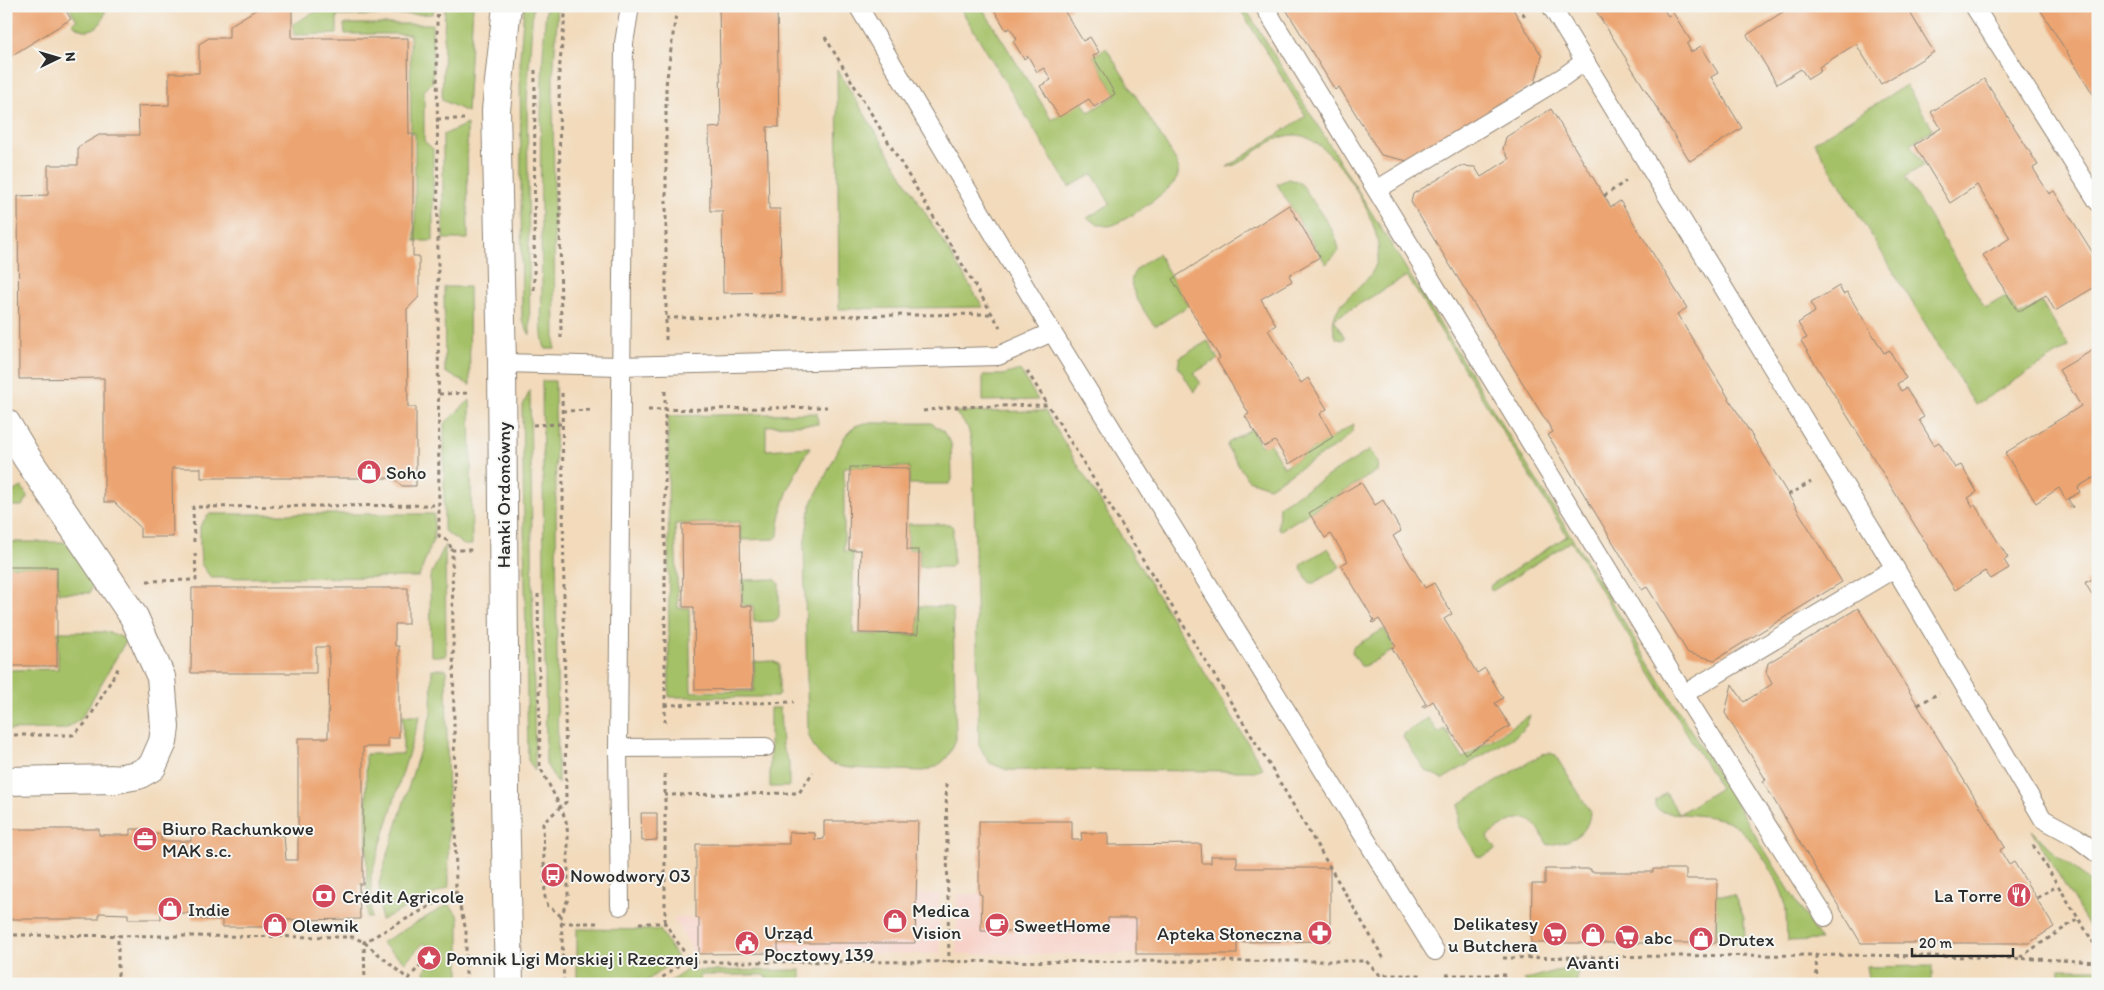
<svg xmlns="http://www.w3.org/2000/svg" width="2104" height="990" viewBox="0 0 2104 990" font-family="Itim,sans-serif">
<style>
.built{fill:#f7d1c8}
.green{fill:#a5c168;stroke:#68764a}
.building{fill:#eca572}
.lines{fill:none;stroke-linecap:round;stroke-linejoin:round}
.service-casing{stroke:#8e8273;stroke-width:20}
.minor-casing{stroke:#8e8273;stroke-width:30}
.path{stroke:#8e8273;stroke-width:3;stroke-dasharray:4 4;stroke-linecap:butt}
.service{stroke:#fff;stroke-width:18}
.minor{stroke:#fff;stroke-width:28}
.labels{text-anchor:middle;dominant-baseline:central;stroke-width:4;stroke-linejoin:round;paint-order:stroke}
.poi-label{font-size:19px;fill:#2b2b2b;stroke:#f6f6f2;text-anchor:start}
.street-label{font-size:19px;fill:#2b2b2b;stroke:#f6f6f2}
</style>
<rect width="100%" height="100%" fill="#f6f6f2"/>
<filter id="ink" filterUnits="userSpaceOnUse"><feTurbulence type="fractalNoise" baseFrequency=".02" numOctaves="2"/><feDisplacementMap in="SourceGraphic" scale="10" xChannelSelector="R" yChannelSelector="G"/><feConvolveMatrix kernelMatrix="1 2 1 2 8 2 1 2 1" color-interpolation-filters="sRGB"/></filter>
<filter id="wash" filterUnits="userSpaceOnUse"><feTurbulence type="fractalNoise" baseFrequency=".0096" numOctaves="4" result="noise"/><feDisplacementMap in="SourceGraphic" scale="20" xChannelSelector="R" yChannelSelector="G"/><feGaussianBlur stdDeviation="1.12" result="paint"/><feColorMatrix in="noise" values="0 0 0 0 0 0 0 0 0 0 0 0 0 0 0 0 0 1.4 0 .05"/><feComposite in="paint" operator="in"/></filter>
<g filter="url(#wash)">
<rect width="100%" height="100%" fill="#f2dabb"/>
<g class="built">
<polygon points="939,894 940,954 695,954 673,917 699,918 826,895"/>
<polygon points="957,894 1028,895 1106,918 1136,918 1237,942 1237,954 956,954"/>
</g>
<g class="green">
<path d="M68,6H105C107,26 87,39 72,23L77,20Z"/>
<path d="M391,6H434L433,14L337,16V34L294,35L293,24C306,17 318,8 333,9C359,10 364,20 391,6Z"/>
<polygon points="445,6 473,6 467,112 442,100"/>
<polygon points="524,6 533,6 527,101 530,335 522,320 520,56"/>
<path d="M546,6H558L553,78L555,349H546C539,340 542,299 542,285C540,192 539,99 546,6Z"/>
<path d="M959,6H981L1052,120L1082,102L1089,112L1116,95L1093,56L1106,48L1175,159C1177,165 1180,171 1177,178C1173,189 1121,225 1109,226C1101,226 1094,222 1087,218L1110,204L1093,174L1069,187Z"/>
<path d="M1238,6H1244L1820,940L1787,941C1786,929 1787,916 1785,903C1781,881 1749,829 1727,821C1707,814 1683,815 1662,812L1655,807V801L1666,793L1679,814L1720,788L1571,541L1497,588L1492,591L1490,589L1491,585L1567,536L1407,276L1334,319L1345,338L1342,340L1336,338C1321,298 1373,293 1378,256C1384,224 1330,134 1295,135C1264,136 1248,164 1227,167L1306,116Z"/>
<polygon points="344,24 432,24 433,82 424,91 424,141 433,149 433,241 415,241 415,133 411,133 410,34 345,34"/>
<polygon points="837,69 983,307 839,309"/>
<polygon points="1906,85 1933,129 1910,144 1924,165 1905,177 1985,308 2006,296 2019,316 2041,302 2069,347 1975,405 1814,142"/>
<polygon points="467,124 468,239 443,239 443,135"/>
<polygon points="1288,179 1297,181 1303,186 1332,230 1337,241 1338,252 1326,264 1277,184"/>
<path d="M1158,254L1188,306L1158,325H1154C1148,318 1143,309 1139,302C1122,275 1136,268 1158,254Z"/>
<polygon points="444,287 469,287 470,385 445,372"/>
<polygon points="1208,341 1218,359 1194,373 1200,383 1194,392 1178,366 1180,357"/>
<polygon points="1020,370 1038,400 983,401 983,375 1003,375"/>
<polygon points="542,381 555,381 558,784 546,764"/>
<polygon points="530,390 535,771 528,760 522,408"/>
<polygon points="470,400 472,545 464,545 444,531 444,424"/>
<polygon points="1045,411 1263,768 1256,771 1007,770 990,763 979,746 973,449 968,428 955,412"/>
<path d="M817,413L818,424L766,426V450L810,447C793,475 780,503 778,536L775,539L741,540L740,522L675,524L678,608H689L691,692L754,691V662L772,661L779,664V694L777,697H669L668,416Z"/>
<path d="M865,423H931L942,430L951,443L952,480L949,484H909V467H844V551H853V634L918,635L919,606L949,607L953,610L956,739C949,758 944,765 923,771C906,770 889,770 872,769C839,768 820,768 808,733L804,545L811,505L845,436L855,426Z"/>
<polygon points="1354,424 1352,432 1341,443 1269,487 1248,480 1227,447 1228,443 1251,429 1261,446 1269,442 1284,467"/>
<polygon points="1370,450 1378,463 1377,471 1281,530 1278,528 1279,506"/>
<polygon points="9,486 12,492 22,487 28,498 22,506 6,506 6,488"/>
<polygon points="209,514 434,514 434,537 419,577 211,578 201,564 200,548 200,526"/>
<polygon points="908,524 950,524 953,527 953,563 950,567 919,567 920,549 908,549"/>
<polygon points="6,542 64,542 74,552 93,583 90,593 58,593 57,567 6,567"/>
<polygon points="445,545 446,656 431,656 430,577"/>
<polygon points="1328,548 1340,567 1314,583 1310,583 1301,569 1302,564"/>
<polygon points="775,579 779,583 779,617 776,621 754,622 753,605 742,606 742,580"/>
<polygon points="1384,629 1396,649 1365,666 1361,666 1352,652 1353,647"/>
<polygon points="58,632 108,632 127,639 81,719 65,729 6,730 6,670 58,669"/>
<polygon points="432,669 446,669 449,887 381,920 379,883 431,714"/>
<polygon points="770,708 780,708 782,747 789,762 789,787 770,787"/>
<polygon points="1530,715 1526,726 1517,735 1443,779 1425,770 1403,737 1405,733 1428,718 1438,733 1445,729 1463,758"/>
<polygon points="403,716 420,716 371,876 371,918 367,918 366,754 403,754"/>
<path d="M1550,753L1555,755L1590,811C1589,837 1569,842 1548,845C1543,838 1540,830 1534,824C1521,809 1499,829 1487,836L1496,849L1482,857L1477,856L1459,826V804L1542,754Z"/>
<polygon points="2032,830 2057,856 2086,877 2098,892 2098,941"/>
<polygon points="1716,895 1734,895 1744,917 1745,942 1716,943"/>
<polygon points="449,904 459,917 459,984 433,984 426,978 425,970 430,963 437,968 444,959 424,943 405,962 381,943"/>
<polygon points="577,929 660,930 677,958 643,984 577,984"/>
<polygon points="1932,966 1932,984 1875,984 1868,977 1866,967"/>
<polygon points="690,968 694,971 801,970 801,984 770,984 765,975 700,975 700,984 666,984"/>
<polygon points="1577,968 1577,984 1529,984 1524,980 1555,971"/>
<rect x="2060" y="969" width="38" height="15"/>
</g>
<g id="blocks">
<g class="building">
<polygon points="6,6 63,6 71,19 6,59"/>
<polygon points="719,6 777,6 779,127 767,127 769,209 780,209 781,292 723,293 722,211 710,211 709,128 721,127"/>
<polygon points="992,6 1071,6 1072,8 1065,12 1083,41 1090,37 1099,52 1093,56 1115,94 1094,107 1089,99 1059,117 1040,86 1051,80 1044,68 1037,72 1028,56 1024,59 1013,41 1017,39 1010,28 1006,30"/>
<polygon points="1284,6 1511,6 1542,56 1535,83 1408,161 1381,155 1339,87 1335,90"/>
<polygon points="1593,6 1662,6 1668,16 1673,13 1691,41 1687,44 1691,52 1701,46 1718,73 1711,77 1742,128 1690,161"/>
<polygon points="1792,6 1906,6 1934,52 1881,84 1856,44 1819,67 1821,71 1808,79 1801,69 1777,84 1747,35"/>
<polygon points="2038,6 2098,6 2098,102"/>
<polygon points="292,8 292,38 408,38 409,134 413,134 413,256 419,256 419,297 407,309 408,407 416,407 416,486 402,486 393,478 201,478 201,468 172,468 173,537 140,537 140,527 114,502 104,502 104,378 19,379 18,196 48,195 48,165 78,165 78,147 99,135 139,135 138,106 169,105 169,73 199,73 199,44 209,38 229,38 229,26 257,9"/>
<polygon points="1984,79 2038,165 2033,168 2049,194 2054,191 2098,261 2098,285 2055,311 2046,295 2018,312 1983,255 2010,238 1977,185 1950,203 1914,145 1941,128 1931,112"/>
<polygon points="1551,109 1611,207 1620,201 1687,308 1677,314 1842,582 1715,660 1688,653 1647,587 1642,590 1548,435 1553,432 1411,202 1413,194 1460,166 1475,167 1481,177 1509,159 1503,149 1506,137"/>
<polygon points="1289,205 1320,257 1289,275 1292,281 1261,299 1276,325 1268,330 1301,383 1308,378 1327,409 1320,414 1333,437 1289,464 1275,441 1264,447 1245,416 1249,414 1217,360 1220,358 1172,279"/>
<polygon points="1839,286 1843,294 1847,292 1884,353 1889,350 1906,378 1897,384 1901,391 1906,388 1924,417 1919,420 1934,445 1939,442 1955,468 1961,465 1977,492 1968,498 1973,507 1975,505 2008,558 2004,560 2009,568 1991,579 1985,571 1955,590 1801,341 1807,338 1798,323 1815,312 1811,303"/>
<polygon points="2098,347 2098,475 2078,487 2080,492 2068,499 2073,507 2071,508 2059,488 2036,503 2005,453 2081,406 2059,370"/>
<polygon points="850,467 909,468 907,550 919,550 918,634 859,633 861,550 849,550"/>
<polygon points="1361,482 1375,505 1383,500 1401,531 1393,536 1425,588 1434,583 1452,614 1444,619 1477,673 1485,668 1503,698 1495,703 1510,726 1465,754 1433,701 1423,708 1422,706 1426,704 1392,648 1396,646 1379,619 1373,623 1372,622 1374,620 1341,565 1348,561 1331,534 1325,538 1309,513"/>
<polygon points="682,524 740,524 741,606 752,606 753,689 695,690 694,607 683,607"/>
<rect x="6" y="567" width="51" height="99"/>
<polygon points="2098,576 2098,604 2085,583"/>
<polygon points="192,588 408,588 408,624 395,624 395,646 399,646 399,738 388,738 388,747 363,747 363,884 359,884 360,919 285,920 284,927 222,927 222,920 192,919 192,913 161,913 161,919 128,919 128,914 99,913 99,919 6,919 6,829 99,829 99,835 130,835 130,829 142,829 142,835 161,834 161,841 191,841 191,835 284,835 286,860 298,860 298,738 328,738 329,647 316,647 316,673 191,673"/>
<polygon points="1858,608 2005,847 2000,850 2009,865 2014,862 2054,927 2029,943 1861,943 1763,782 1766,780 1725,713 1732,684 1744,702 1772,684 1766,672 1768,663"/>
<polygon points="641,813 657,813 657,840 642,841"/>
<polygon points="824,821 918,821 915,943 778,943 778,953 699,954 699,918 696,918 696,844 789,844 789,832 815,833 815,840 824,839"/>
<polygon points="979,821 1072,821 1072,840 1082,840 1081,833 1108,833 1108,845 1201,844 1202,863 1211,863 1211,856 1237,856 1237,868 1330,868 1330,941 1237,942 1237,954 1136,954 1136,918 1108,918 1108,931 981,931 982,895 979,894"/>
<polygon points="1545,869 1591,869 1591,872 1653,872 1653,869 1686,869 1686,879 1717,879 1716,943 1531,943 1532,884 1545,884"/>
</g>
</g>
</g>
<g filter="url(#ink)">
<use href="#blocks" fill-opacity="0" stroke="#8e8273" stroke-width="1"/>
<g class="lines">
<defs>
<g id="service">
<polyline points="858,6 1052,332 1435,951"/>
<polyline points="1264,6 1684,694 1825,917"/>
<polyline points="1551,6 1895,568 2043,819 2076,837 2098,854"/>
<polyline points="1974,6 2098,202"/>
<polyline points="1378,189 1563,77 1585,61"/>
<polyline points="502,363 620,366 998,356 1052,332"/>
<polyline points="1684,694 1895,568"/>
<polyline points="618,748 766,747"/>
<polyline points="620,906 618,748 624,43 630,6"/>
</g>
<g id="minor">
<polyline points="507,6 496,110 502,363 505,797 509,984"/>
<polyline points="6,423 27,458 134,617 161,677 165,727 163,742 152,767 138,775 116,779 6,781"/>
</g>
</defs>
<use href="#service" class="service-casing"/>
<use href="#minor" class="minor-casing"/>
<g class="path">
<polyline points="439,6 437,19 439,536 448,541 452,550"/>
<polyline points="1518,6 1526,18"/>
<polyline points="825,37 1000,327"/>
<polyline points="437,119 464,119"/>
<polyline points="1604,196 1626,181"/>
<polyline points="534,290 535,67"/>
<polyline points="666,318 991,314"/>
<polyline points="561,338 559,72 566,6"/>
<polyline points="666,340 666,85 677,6"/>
<polyline points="1027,371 1048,405"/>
<polyline points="665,391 665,722"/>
<polyline points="439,394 471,393"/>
<polyline points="648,410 827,407"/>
<polyline points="562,411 594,410"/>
<polyline points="923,411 950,407 1048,405 1275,774 1384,959"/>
<polyline points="533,425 562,424"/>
<polyline points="1788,495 1811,482"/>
<polyline points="194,542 193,507 439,505"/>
<polyline points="147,581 196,580 195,550"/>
<polyline points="538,594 540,767 561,808 566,821 568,835 568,899 561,916 564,984"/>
<polyline points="665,705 794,702"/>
<polyline points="1918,705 1939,693"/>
<polyline points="6,735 73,735 87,722 120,665"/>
<polyline points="665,774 665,923"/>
<polyline points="946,784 949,962"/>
<polyline points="664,795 799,793 813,772"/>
<polyline points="2033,845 2098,950"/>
<polyline points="456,892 466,930 466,984"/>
<polyline points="2037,898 2057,886"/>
<polyline points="561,916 548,906 545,897 543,823 566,802 562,389"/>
<polyline points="561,923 601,923"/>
<polyline points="639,923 665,923 688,958 654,984"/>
<polyline points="6,935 353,937 364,942 414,984"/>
<polyline points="1816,955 1817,984"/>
<polyline points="2020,957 2078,919"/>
<polyline points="688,958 692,962 1366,961 1380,975 1422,975"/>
<path d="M1503,958C1701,956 1900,951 2098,962"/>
<polyline points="1446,975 1510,975"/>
<polyline points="408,979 426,959"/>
<polyline points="118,984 118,935"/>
<polyline points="365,984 364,942 456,892 452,550 473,550"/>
</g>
<use href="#service" class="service"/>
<use href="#minor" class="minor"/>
</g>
</g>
<defs>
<symbol id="shop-disc" viewBox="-11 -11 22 22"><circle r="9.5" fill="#d1495b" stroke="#f6f6f2"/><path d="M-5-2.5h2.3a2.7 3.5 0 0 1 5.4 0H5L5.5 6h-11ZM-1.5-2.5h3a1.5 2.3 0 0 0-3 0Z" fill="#fff"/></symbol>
<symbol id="office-disc" viewBox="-11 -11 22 22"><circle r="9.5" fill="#d1495b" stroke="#f6f6f2"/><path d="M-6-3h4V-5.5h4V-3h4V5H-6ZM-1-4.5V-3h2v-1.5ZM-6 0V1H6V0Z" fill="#fff"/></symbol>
<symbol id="bus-disc" viewBox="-11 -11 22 22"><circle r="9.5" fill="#d1495b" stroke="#f6f6f2"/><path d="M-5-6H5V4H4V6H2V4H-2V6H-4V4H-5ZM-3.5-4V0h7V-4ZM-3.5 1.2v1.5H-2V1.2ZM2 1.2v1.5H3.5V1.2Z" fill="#fff"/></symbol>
<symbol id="restaurant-disc" viewBox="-11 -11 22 22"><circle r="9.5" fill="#d1495b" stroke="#f6f6f2"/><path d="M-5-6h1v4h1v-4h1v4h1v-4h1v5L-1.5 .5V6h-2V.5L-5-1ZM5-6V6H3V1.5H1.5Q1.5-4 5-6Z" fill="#fff"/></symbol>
<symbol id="bank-disc" viewBox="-11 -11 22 22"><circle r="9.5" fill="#d1495b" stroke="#f6f6f2"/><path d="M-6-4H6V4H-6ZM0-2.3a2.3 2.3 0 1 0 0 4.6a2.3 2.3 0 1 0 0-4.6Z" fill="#fff"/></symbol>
<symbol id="cafe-disc" viewBox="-11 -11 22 22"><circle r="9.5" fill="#d1495b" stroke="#f6f6f2"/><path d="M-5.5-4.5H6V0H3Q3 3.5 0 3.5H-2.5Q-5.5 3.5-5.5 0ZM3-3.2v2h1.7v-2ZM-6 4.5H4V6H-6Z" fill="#fff"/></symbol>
<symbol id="pharmacy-disc" viewBox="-11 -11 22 22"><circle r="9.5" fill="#d1495b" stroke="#f6f6f2"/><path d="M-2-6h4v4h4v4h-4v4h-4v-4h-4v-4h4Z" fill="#fff"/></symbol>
<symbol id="supermarket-disc" viewBox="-11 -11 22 22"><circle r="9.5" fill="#d1495b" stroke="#f6f6f2"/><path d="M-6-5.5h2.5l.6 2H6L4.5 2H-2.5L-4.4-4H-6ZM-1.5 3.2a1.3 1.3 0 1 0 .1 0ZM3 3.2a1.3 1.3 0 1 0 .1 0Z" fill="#fff"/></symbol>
<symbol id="civic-disc" viewBox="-11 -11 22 22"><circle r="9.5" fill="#d1495b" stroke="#f6f6f2"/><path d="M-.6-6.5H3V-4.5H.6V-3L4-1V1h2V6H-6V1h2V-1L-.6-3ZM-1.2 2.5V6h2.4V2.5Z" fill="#fff"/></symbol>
<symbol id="sight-disc" viewBox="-11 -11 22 22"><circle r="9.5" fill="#d1495b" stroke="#f6f6f2"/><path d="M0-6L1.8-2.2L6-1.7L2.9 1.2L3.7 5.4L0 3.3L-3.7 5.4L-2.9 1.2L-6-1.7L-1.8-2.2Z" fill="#fff"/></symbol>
</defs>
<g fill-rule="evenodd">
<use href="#shop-disc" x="355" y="458" width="28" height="28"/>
<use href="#office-disc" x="131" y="825" width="28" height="28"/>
<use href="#bus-disc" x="539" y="861" width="28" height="28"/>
<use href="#restaurant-disc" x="2005" y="881" width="28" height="28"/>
<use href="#bank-disc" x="310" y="882" width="28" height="28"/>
<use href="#shop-disc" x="156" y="895" width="28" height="28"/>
<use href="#shop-disc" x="881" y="907" width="28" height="28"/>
<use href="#shop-disc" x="261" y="911" width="28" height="28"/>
<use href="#cafe-disc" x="983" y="911" width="28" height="28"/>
<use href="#pharmacy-disc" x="1306" y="919" width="28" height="28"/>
<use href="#supermarket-disc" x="1541" y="920" width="28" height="28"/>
<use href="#shop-disc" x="1579" y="921" width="28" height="28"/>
<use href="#supermarket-disc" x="1613" y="923" width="28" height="28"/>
<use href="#shop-disc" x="1687" y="925" width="28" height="28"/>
<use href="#civic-disc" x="733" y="929" width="28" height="28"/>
<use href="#sight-disc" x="415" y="944" width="28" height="28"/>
</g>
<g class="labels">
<g class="poi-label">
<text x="386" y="472">Soho</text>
<text x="162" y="828">Biuro Rachunkowe<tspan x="162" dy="22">MAK s.c.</tspan></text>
<text x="570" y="875">Nowodwory 03</text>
<text x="2002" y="895" text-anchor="end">La Torre</text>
<text x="342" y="896">Crédit Agricole</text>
<text x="188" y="909">Indie</text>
<text x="912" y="910">Medica<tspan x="912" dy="22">Vision</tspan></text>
<text x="1538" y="923" text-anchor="end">Delikatesy<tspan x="1538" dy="22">u Butchera</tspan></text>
<text x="292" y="925">Olewnik</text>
<text x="1014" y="925">SweetHome</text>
<text x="764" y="932">Urząd<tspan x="764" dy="22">Pocztowy 139</tspan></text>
<text x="1302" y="933" text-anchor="end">Apteka Słoneczna</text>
<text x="1644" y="937">abc</text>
<text x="1718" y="939">Drutex</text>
<text x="446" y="958">Pomnik Ligi Morskiej i Rzecznej</text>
<text x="1593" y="962" text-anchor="middle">Avanti</text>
</g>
<g class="street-label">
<text transform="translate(503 495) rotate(-90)">Hanki Ordonówny</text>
</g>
</g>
<rect width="2104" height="990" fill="none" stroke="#f6f6f2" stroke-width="25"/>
<g transform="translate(58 58) rotate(85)" stroke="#f6f6f2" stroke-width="4" paint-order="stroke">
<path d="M0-4L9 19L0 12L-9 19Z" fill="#2b2b2b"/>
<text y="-8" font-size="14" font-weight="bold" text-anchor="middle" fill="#2b2b2b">N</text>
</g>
<path d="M1912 948v8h101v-8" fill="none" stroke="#2b2b2b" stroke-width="2.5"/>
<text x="1919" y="948" font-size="15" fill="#2b2b2b" stroke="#f6f6f2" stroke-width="4" paint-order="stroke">20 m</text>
</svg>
